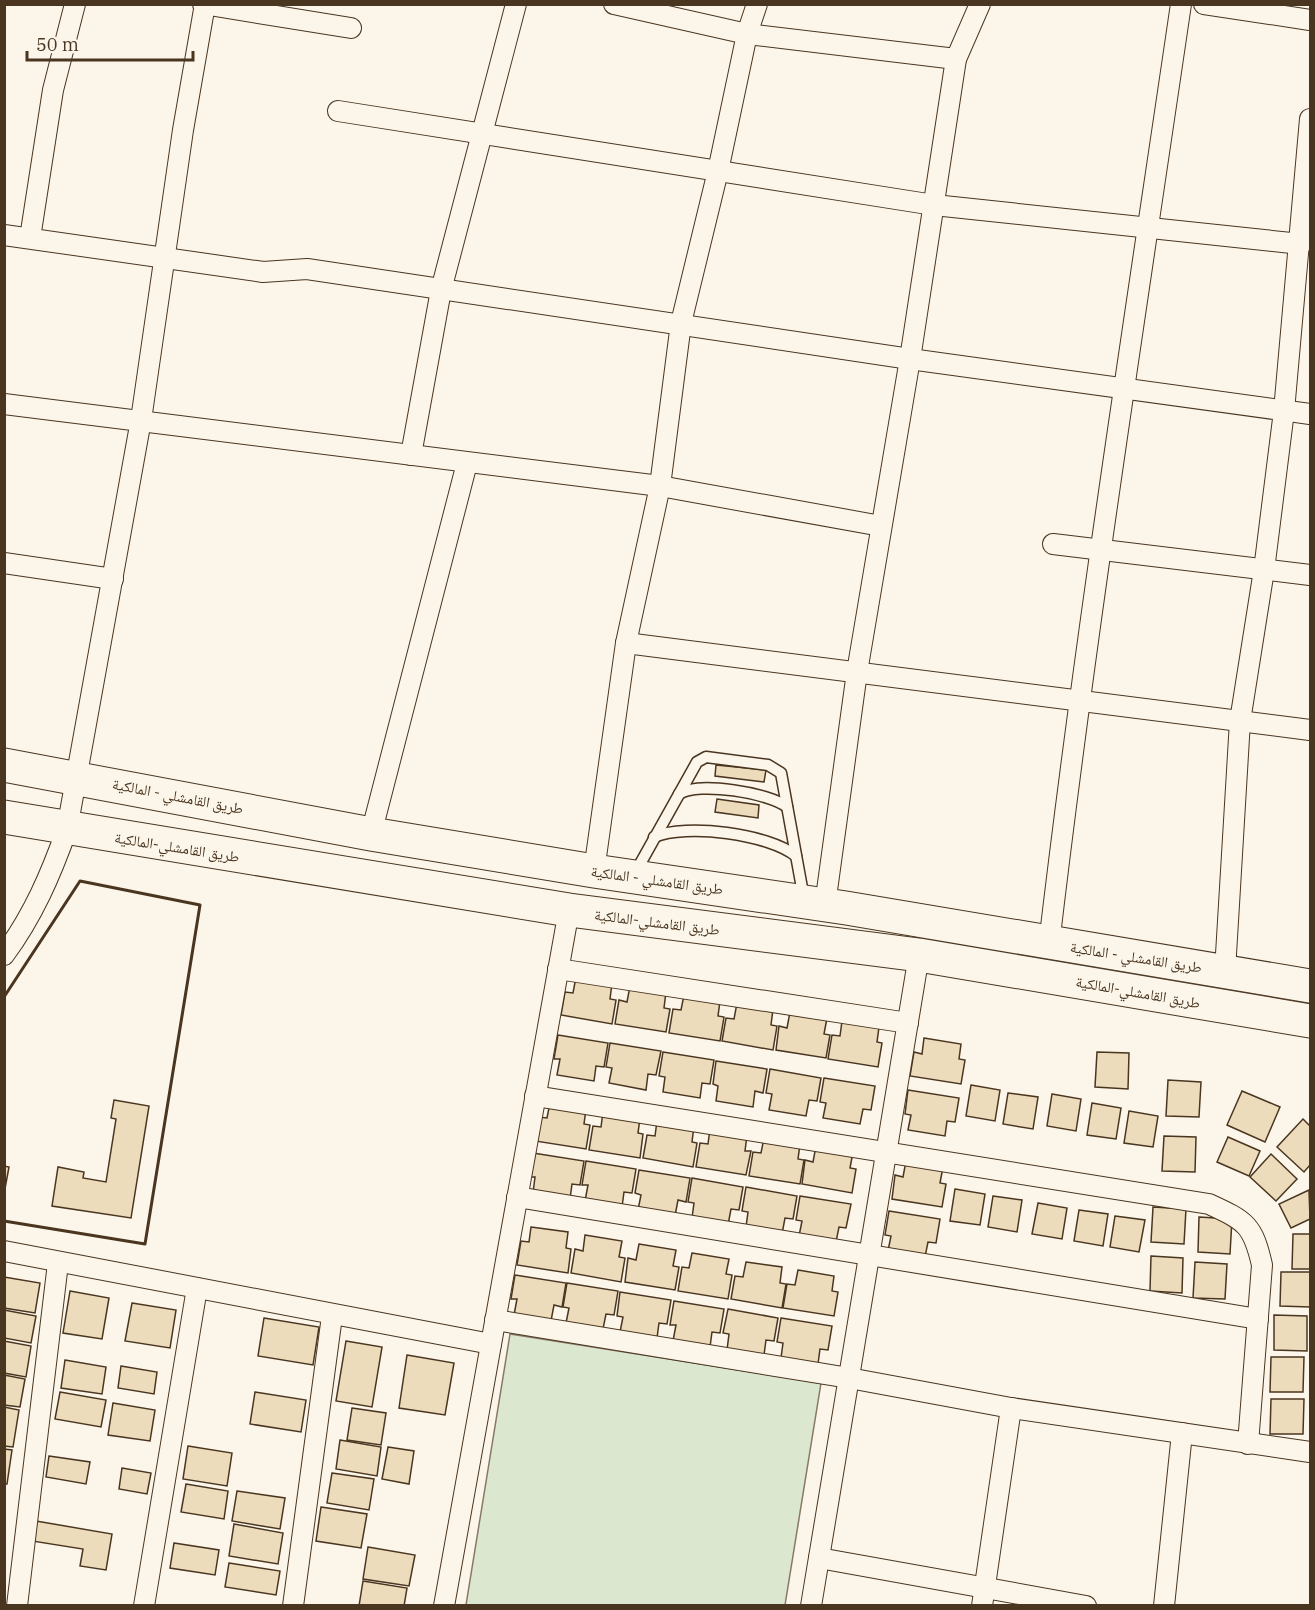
<svg xmlns="http://www.w3.org/2000/svg" width="1315" height="1610" viewBox="0 0 1315 1610" font-family="'IBM Plex Serif','Noto Naskh Arabic',serif">
<style>
.green{fill:#dce7d0;stroke:#887966;stroke-width:1.5}
.building{fill:#ecdcbc;stroke:#4a3520;stroke-width:1.5}
.lines{fill:none;stroke-linecap:round;stroke-linejoin:round}
.lane-casing{stroke:#4a3520;stroke-width:13}
.street-casing{stroke:#4a3520;stroke-width:22}
.highway-casing{stroke:#4a3520;stroke-width:35}
.lane{stroke:#fbf6e9;stroke-width:10}
.street{stroke:#fbf6e9;stroke-width:20}
.highway{stroke:#fbf6e9;stroke-width:33}
.wall{stroke:#4a3520;stroke-width:3}
.labels{text-anchor:middle;dominant-baseline:central;stroke-width:4.5;stroke-linejoin:round;paint-order:stroke}
.street-label{font-size:15px;fill:#4a3520;stroke:#fbf6e9}
</style>
<rect width="100%" height="100%" fill="#fbf6e9"/>
<polygon class="green" points="510,1334 821,1383 785,1605 466,1605"/>
<g class="building">
<polygon points="716,765 766,770 764,782 715,776"/>
<polygon points="717,799 759,805 758,818 715,812"/>
<polygon points="576,977 612,983 610,999 616,1000 612,1024 561,1015 565,992 573,993"/>
<polygon points="630,986 666,992 664,1008 670,1009 666,1032 615,1024 619,1000 627,1002"/>
<polygon points="684,995 720,1001 718,1016 724,1017 720,1041 669,1033 673,1009 681,1010"/>
<polygon points="737,1003 773,1009 771,1025 777,1026 773,1050 722,1041 726,1018 734,1019"/>
<polygon points="790,1012 827,1018 824,1034 830,1035 826,1058 776,1050 779,1026 787,1028"/>
<polygon points="842,1021 879,1027 877,1042 882,1043 878,1067 828,1059 832,1035 840,1036"/>
<polygon points="558,1035 608,1043 604,1067 596,1066 594,1081 557,1075 560,1059 554,1059"/>
<polygon points="924,1038 961,1044 959,1059 965,1060 961,1084 910,1076 914,1052 922,1054"/>
<polygon points="610,1043 661,1051 656,1075 648,1074 646,1090 609,1083 612,1068 606,1067"/>
<polygon points="663,1052 714,1060 710,1084 702,1083 700,1098 663,1092 665,1077 659,1076"/>
<polygon points="1097,1052 1129,1053 1128,1089 1095,1087"/>
<polygon points="716,1061 767,1069 763,1093 755,1091 753,1107 716,1101 718,1086 713,1084"/>
<polygon points="770,1069 821,1078 817,1101 809,1100 806,1116 769,1110 772,1094 766,1093"/>
<polygon points="824,1078 875,1086 871,1110 863,1109 860,1124 823,1118 826,1103 820,1102"/>
<polygon points="1168,1080 1201,1082 1199,1117 1166,1116"/>
<polygon points="971,1085 1000,1090 995,1121 966,1116"/>
<polygon points="908,1090 959,1098 955,1122 947,1121 945,1136 908,1130 911,1115 905,1114"/>
<polygon points="1242,1091 1280,1107 1265,1142 1227,1125"/>
<polygon points="1008,1093 1038,1097 1033,1129 1003,1124"/>
<polygon points="1052,1094 1081,1099 1076,1131 1047,1126"/>
<polygon points="114,1100 149,1106 131,1218 52,1206 58,1167 84,1172 83,1178 106,1182 116,1119 111,1118"/>
<polygon points="550,1103 586,1109 584,1124 590,1125 586,1149 535,1141 539,1117 547,1118"/>
<polygon points="1092,1103 1121,1108 1116,1139 1087,1135"/>
<polygon points="1129,1111 1158,1116 1153,1147 1124,1143"/>
<polygon points="603,1112 640,1118 638,1133 643,1134 640,1158 589,1150 593,1126 601,1127"/>
<polygon points="1303,1119 1310,1126 1310,1165 1304,1172 1277,1147"/>
<polygon points="657,1121 694,1126 692,1142 697,1143 693,1167 643,1158 647,1135 655,1136"/>
<polygon points="710,1129 747,1135 745,1151 751,1151 746,1175 696,1167 700,1143 708,1144"/>
<polygon points="1164,1136 1196,1137 1195,1172 1162,1171"/>
<polygon points="1228,1137 1260,1151 1249,1176 1217,1162"/>
<polygon points="764,1138 800,1144 798,1159 804,1160 800,1184 749,1176 753,1152 761,1153"/>
<polygon points="816,1146 853,1152 850,1168 856,1169 852,1193 802,1184 805,1160 813,1162"/>
<polygon points="533,1153 584,1161 580,1185 572,1184 570,1199 533,1193 535,1177 530,1177"/>
<polygon points="1271,1154 1297,1179 1276,1201 1250,1177"/>
<polygon points="586,1161 636,1169 632,1193 624,1192 622,1207 585,1201 588,1185 582,1185"/>
<polygon points="906,1161 943,1167 940,1183 946,1184 942,1207 892,1199 895,1175 903,1177"/>
<polygon points="4,1166 9,1167 4,1194"/>
<polygon points="639,1170 690,1178 686,1202 678,1200 675,1216 638,1210 641,1195 635,1193"/>
<polygon points="692,1178 743,1187 739,1210 731,1209 728,1225 692,1218 694,1203 688,1202"/>
<polygon points="746,1187 797,1196 793,1219 785,1218 782,1234 746,1227 748,1212 742,1211"/>
<polygon points="955,1189 985,1194 980,1225 950,1221"/>
<polygon points="1309,1190 1310,1219 1291,1228 1279,1204"/>
<polygon points="800,1196 851,1204 846,1228 839,1227 836,1242 799,1236 802,1221 796,1220"/>
<polygon points="993,1196 1022,1200 1017,1232 988,1227"/>
<polygon points="1038,1203 1067,1208 1062,1239 1032,1234"/>
<polygon points="1153,1207 1186,1209 1184,1244 1151,1242"/>
<polygon points="1079,1210 1108,1214 1103,1246 1074,1241"/>
<polygon points="889,1211 940,1219 936,1243 928,1242 925,1257 888,1251 891,1236 885,1235"/>
<polygon points="1115,1216 1145,1220 1139,1252 1110,1247"/>
<polygon points="1199,1217 1232,1219 1230,1254 1198,1252"/>
<polygon points="531,1227 568,1232 566,1248 571,1249 568,1273 517,1265 521,1241 529,1242"/>
<polygon points="1293,1234 1310,1234 1310,1269 1292,1269"/>
<polygon points="585,1235 622,1241 619,1257 625,1258 621,1282 571,1273 575,1249 583,1251"/>
<polygon points="639,1244 676,1250 673,1266 679,1267 675,1290 625,1282 628,1258 636,1260"/>
<polygon points="692,1253 729,1259 726,1274 732,1275 728,1299 678,1291 682,1267 689,1268"/>
<polygon points="1151,1256 1183,1258 1182,1293 1150,1291"/>
<polygon points="746,1262 782,1267 780,1283 786,1284 782,1308 731,1299 735,1276 743,1277"/>
<polygon points="1195,1262 1227,1264 1225,1299 1193,1298"/>
<polygon points="798,1270 834,1276 832,1291 838,1292 834,1316 783,1308 787,1284 795,1285"/>
<polygon points="1281,1272 1310,1272 1310,1307 1280,1306"/>
<polygon points="515,1275 566,1283 562,1307 554,1305 551,1321 514,1315 517,1299 511,1299"/>
<polygon points="4,1277 40,1283 35,1313 4,1308"/>
<polygon points="567,1283 618,1291 614,1315 606,1314 603,1329 566,1323 569,1308 563,1307"/>
<polygon points="70,1291 109,1298 102,1339 63,1333"/>
<polygon points="620,1292 671,1300 667,1324 659,1323 657,1338 620,1332 623,1317 617,1316"/>
<polygon points="674,1301 724,1309 720,1333 712,1332 710,1347 673,1341 676,1325 670,1325"/>
<polygon points="132,1303 176,1310 170,1348 125,1341"/>
<polygon points="728,1309 778,1318 774,1341 766,1340 764,1355 727,1350 729,1334 723,1333"/>
<polygon points="4,1310 36,1316 31,1343 4,1338"/>
<polygon points="1274,1315 1307,1316 1307,1351 1274,1350"/>
<polygon points="264,1318 319,1327 313,1365 258,1356"/>
<polygon points="781,1318 832,1326 828,1350 820,1349 818,1364 781,1358 783,1343 777,1342"/>
<polygon points="4,1341 31,1346 26,1377 4,1373"/>
<polygon points="346,1341 382,1347 372,1407 336,1401"/>
<polygon points="407,1355 454,1363 445,1415 399,1408"/>
<polygon points="1271,1357 1304,1357 1303,1392 1270,1392"/>
<polygon points="65,1360 106,1367 102,1394 61,1388"/>
<polygon points="121,1366 157,1372 154,1394 118,1388"/>
<polygon points="4,1375 25,1379 20,1407 4,1405"/>
<polygon points="60,1392 106,1400 101,1427 55,1419"/>
<polygon points="255,1392 306,1400 301,1432 250,1424"/>
<polygon points="1271,1399 1304,1399 1303,1434 1270,1434"/>
<polygon points="113,1403 155,1410 150,1441 108,1435"/>
<polygon points="4,1407 19,1410 13,1447 4,1446"/>
<polygon points="352,1408 386,1413 381,1445 347,1440"/>
<polygon points="340,1440 381,1447 377,1476 336,1469"/>
<polygon points="188,1446 232,1453 227,1486 183,1479"/>
<polygon points="388,1447 414,1451 409,1484 382,1479"/>
<polygon points="4,1449 12,1450 7,1484 4,1484"/>
<polygon points="49,1456 90,1462 86,1484 46,1477"/>
<polygon points="122,1468 151,1473 147,1494 119,1489"/>
<polygon points="332,1473 374,1479 369,1510 327,1503"/>
<polygon points="186,1484 228,1491 224,1519 181,1512"/>
<polygon points="237,1491 285,1498 280,1529 232,1521"/>
<polygon points="321,1507 367,1514 361,1548 316,1541"/>
<polygon points="36,1521 112,1534 106,1570 80,1566 83,1549 32,1541"/>
<polygon points="234,1524 283,1533 278,1564 229,1556"/>
<polygon points="174,1543 219,1550 215,1575 170,1568"/>
<polygon points="368,1547 415,1555 409,1586 363,1579"/>
<polygon points="229,1563 280,1571 276,1595 225,1587"/>
<polygon points="363,1581 407,1588 404,1606 359,1606"/>
</g>
<g class="lines">
<defs>
<g id="lane">
<path d="M679,794C698,781 770,793 787,807"/>
<path d="M654,837C686,823 769,834 796,856"/>
<polyline points="635,873 697,762 706,757 768,765 781,773 804,899"/>
</g>
<g id="street">
<polyline points="203,4 351,28"/>
<polyline points="614,4 747,34 956,59"/>
<polyline points="1204,4 1310,20"/>
<polyline points="338,111 934,205 1301,244"/>
<polyline points="4,235 263,272 307,269 910,359 1310,414"/>
<polyline points="30,238 53,90 75,4"/>
<polyline points="4,404 660,486 881,526"/>
<polyline points="411,455 441,290 516,4"/>
<polyline points="1053,544 1310,575"/>
<polyline points="4,563 113,579"/>
<polyline points="626,643 1310,730"/>
<polyline points="371,834 467,463"/>
<polyline points="594,871 626,643 660,486 681,323 718,171 747,34 757,4"/>
<polyline points="825,905 857,672 910,359 956,59 980,4"/>
<path d="M1049,944C1086,630 1135,317 1181,4"/>
<path d="M4,955C33,916 51,874 67,829L141,420L183,130L205,4"/>
<polyline points="558,969 908,1023"/>
<polyline points="1225,971 1240,721 1264,570 1284,411 1310,119"/>
<path d="M535,1096L1209,1204C1246,1221 1253,1225 1262,1265L1248,1444"/>
<polyline points="517,1197 1258,1319"/>
<polyline points="4,1251 491,1344"/>
<polyline points="495,1320 849,1378 1011,1408 1310,1452"/>
<polyline points="819,1558 1086,1606"/>
<polyline points="17,1606 58,1263"/>
<polyline points="144,1606 197,1288"/>
<polyline points="293,1606 332,1316"/>
<polyline points="444,1606 569,910"/>
<polyline points="811,1606 919,955"/>
<polyline points="982,1606 1011,1408"/>
<polyline points="1164,1606 1182,1433"/>
</g>
<g id="highway">
<polyline points="4,765 371,834 594,871 846,908 1310,986"/>
<polyline points="4,817 569,910 919,955 1310,1021"/>
</g>
</defs>
<use href="#lane" class="lane-casing"/>
<use href="#street" class="street-casing"/>
<use href="#highway" class="highway-casing"/>
<use href="#lane" class="lane"/>
<use href="#street" class="street"/>
<use href="#highway" class="highway"/>
<polyline class="wall" points="4,997 80,881 200,905 145,1244 4,1221"/>
</g>
<g class="labels">
<g class="street-label">
<text transform="translate(178 796) rotate(11)">طريق القامشلي - المالكية</text>
<text transform="translate(177 847) rotate(9)">طريق القامشلي-المالكية</text>
<text transform="translate(657 880) rotate(8)">طريق القامشلي - المالكية</text>
<text transform="translate(657 922) rotate(7)">طريق القامشلي-المالكية</text>
<text transform="translate(1136 957) rotate(9)">طريق القامشلي - المالكية</text>
<text transform="translate(1138 992) rotate(10)">طريق القامشلي-المالكية</text>
</g>
</g>
<rect width="1315" height="1610" fill="none" stroke="#4a3520" stroke-width="12"/>
<path d="M27 51v9h166v-9" fill="none" stroke="#4a3520" stroke-width="3"/>
<text x="36" y="51" font-size="18" fill="#4a3520" stroke="#fbf6e9" stroke-width="4.5" paint-order="stroke">50 m</text>
</svg>
